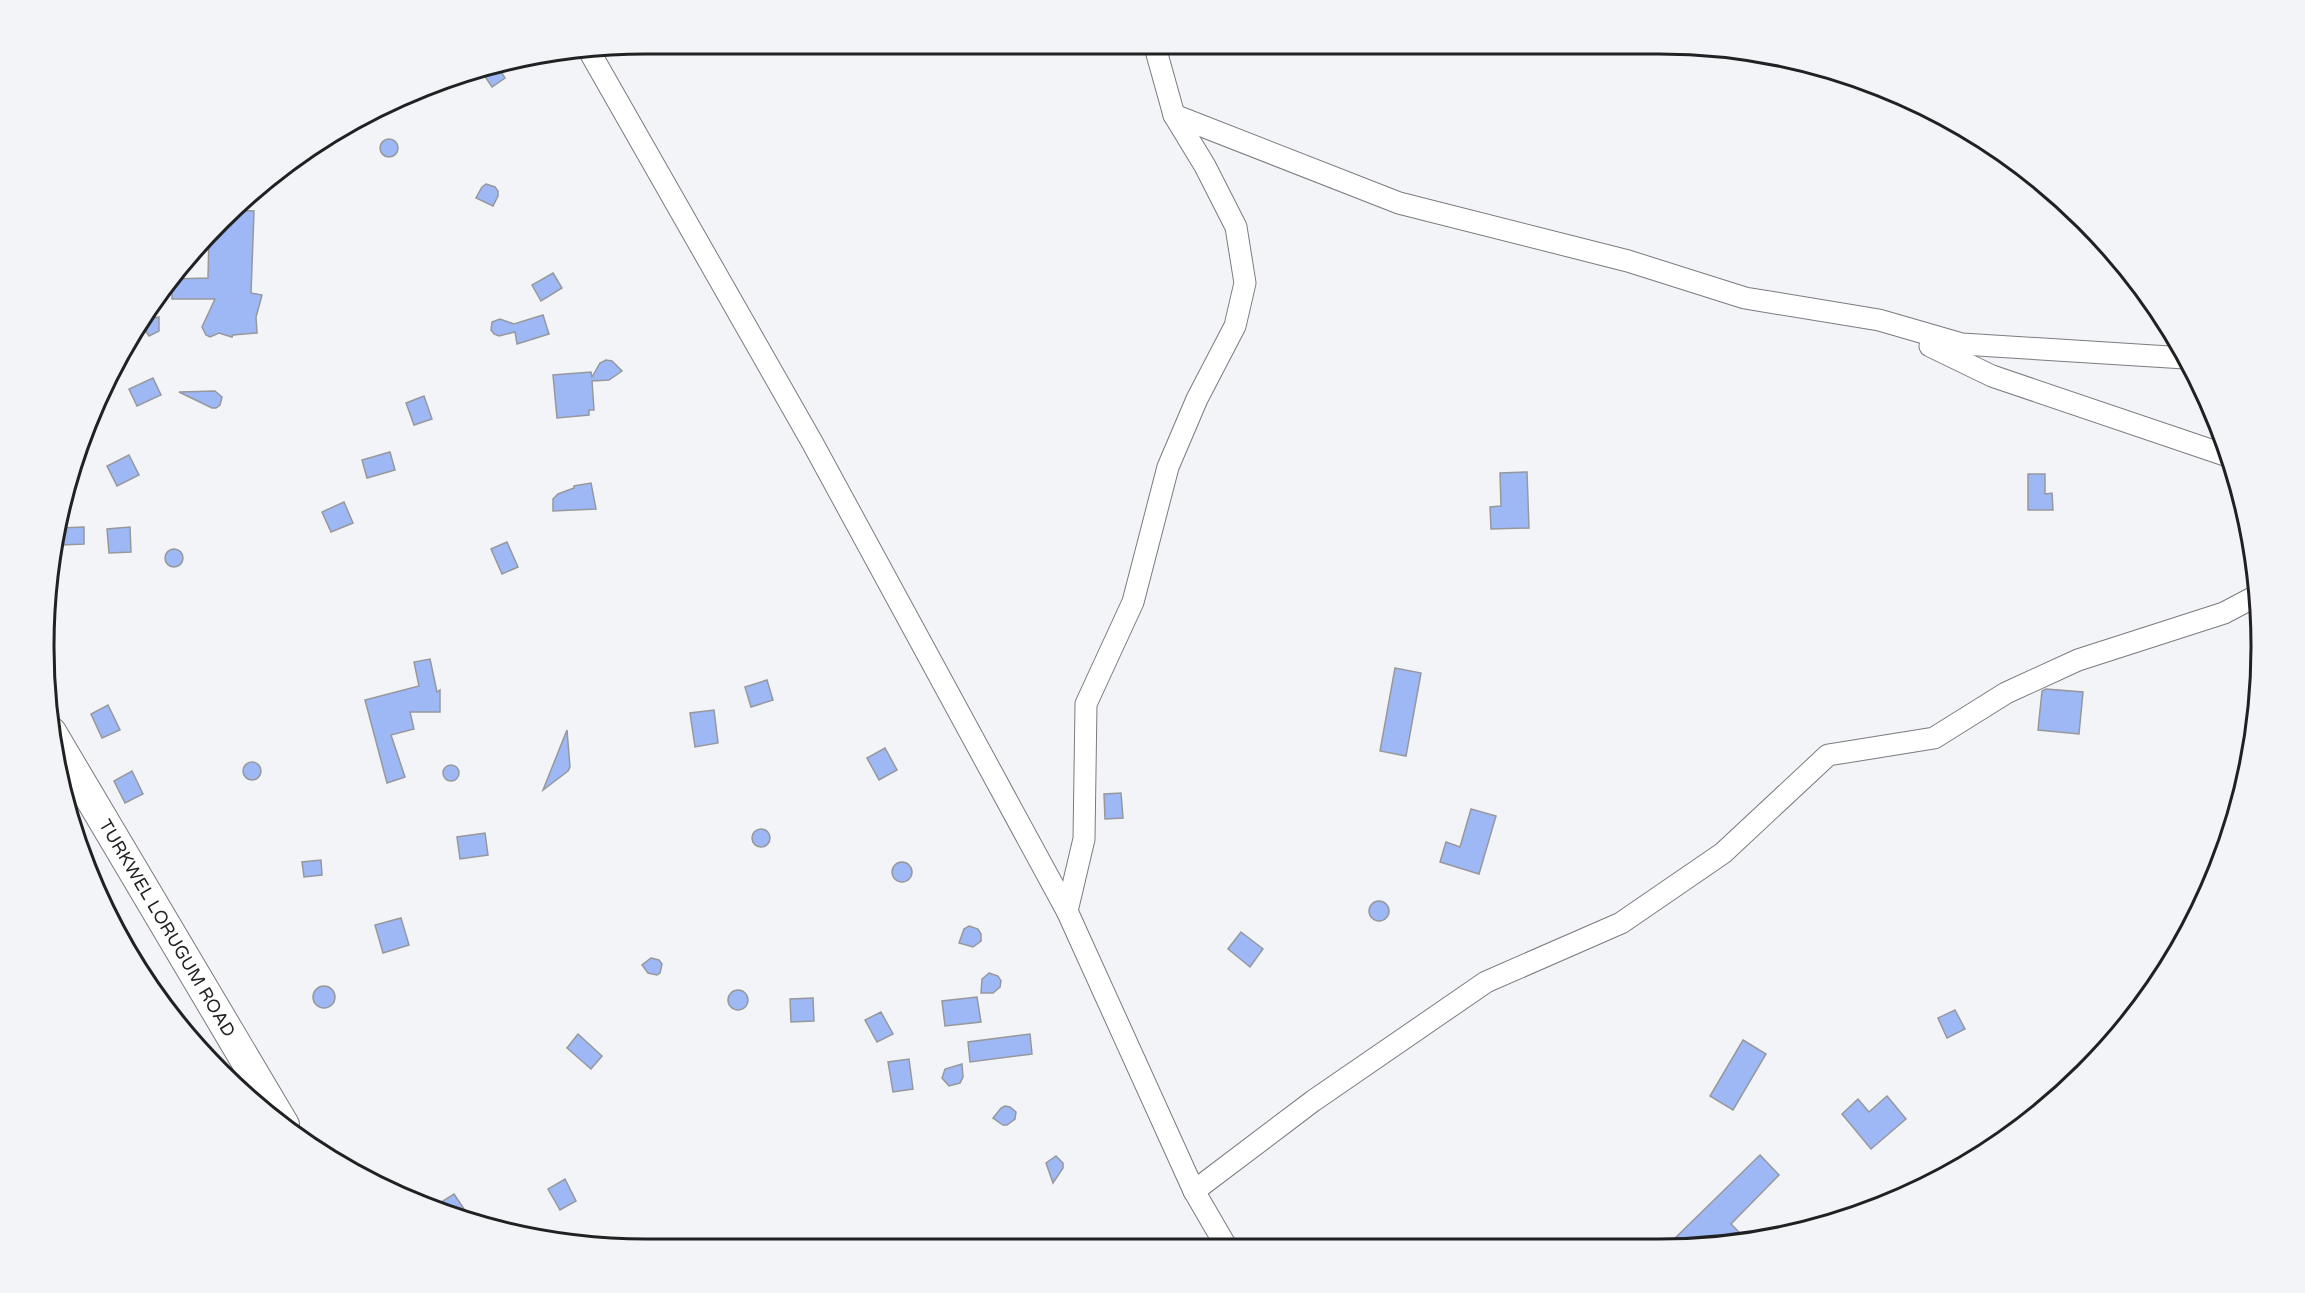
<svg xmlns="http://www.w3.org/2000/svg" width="2305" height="1293" viewBox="0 0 2305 1293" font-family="'Varela Round',sans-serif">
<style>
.building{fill:#9eb8f6;stroke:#97989c;stroke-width:1.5}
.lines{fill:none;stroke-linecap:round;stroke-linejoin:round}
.minor-casing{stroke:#7a7b7f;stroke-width:23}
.secondary-casing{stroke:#7a7b7f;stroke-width:32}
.minor{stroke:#fff;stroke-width:21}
.secondary{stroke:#fff;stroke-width:30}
.labels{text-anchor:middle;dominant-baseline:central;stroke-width:5;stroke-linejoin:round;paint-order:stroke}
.street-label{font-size:18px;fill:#202122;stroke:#f3f4f8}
.rim{fill:none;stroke:#202122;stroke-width:3}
</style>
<rect width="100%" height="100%" fill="#f3f4f8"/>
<g class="building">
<polygon points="497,65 505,78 492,87 480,69"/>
<circle cx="389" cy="148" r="9"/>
<polygon points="486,184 495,187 498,191 498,196 493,206 476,198 482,187"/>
<polygon points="232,210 254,211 251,293 262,295 256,317 257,333 233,335 232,337 219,333 210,337 206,335 202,327 215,299 172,299 172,279 208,278 209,233"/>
<polygon points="553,273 562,288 541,301 532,285"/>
<polygon points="543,315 549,334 517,344 515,332 499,336 494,334 491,330 492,322 500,319 514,324"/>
<polygon points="159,317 159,331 149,336 143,327 145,320"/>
<polygon points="606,360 612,361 622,371 609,380 592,381 594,410 589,410 589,415 557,418 553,375 591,372 592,377 600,363"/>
<polygon points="153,378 161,395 137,406 129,389"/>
<polygon points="215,391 222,397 220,405 216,408 212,408 179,392"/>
<polygon points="424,396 432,419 414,425 406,403"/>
<polygon points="390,452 395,470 367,478 362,460"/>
<polygon points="129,455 139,475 117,486 107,466"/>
<polygon points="1527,472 1529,528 1491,529 1490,507 1501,506 1500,473"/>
<polygon points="2028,474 2045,474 2045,494 2052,493 2053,510 2028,510"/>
<polygon points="591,483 596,509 553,511 553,499 558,494 574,488 574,486"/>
<polygon points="344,502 353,523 331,532 322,512"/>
<polygon points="84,527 84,544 61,545 60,528"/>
<polygon points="130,527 131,552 109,553 107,529"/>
<polygon points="507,542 518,567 502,574 491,549"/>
<circle cx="174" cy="558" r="9"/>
<polygon points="430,659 437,692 440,690 440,712 410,712 414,729 391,735 405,777 387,783 365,700 419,686 414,662"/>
<polygon points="1395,668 1421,673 1406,756 1380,751"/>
<polygon points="767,680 773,700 751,707 745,687"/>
<polygon points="2046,689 2083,692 2079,734 2038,730 2042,691"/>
<polygon points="108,705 120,730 102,738 91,714"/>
<polygon points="714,710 718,743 695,747 690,713"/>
<polygon points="567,730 570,767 568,771 543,790"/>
<polygon points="885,748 897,770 879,780 867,758"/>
<circle cx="252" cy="771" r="9"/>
<circle cx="451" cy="773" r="8"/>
<polygon points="132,771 143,794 125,803 114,781"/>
<polygon points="1121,793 1123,818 1105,819 1104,794"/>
<polygon points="1471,809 1496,816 1479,874 1440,862 1446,842 1460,847"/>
<circle cx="761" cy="838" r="9"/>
<polygon points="485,833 488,855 460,859 457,837"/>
<polygon points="321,860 322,875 304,877 302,862"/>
<circle cx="902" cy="872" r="10"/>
<circle cx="1379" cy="911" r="10"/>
<polygon points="401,918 409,945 383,953 375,925"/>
<polygon points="969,926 978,929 981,934 981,941 973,947 959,943 964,929"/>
<polygon points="1241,932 1263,949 1250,967 1228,949"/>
<polygon points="651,958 659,960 662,964 660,973 657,975 648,973 642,965"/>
<polygon points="989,973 998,976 1001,981 1000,987 993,993 981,993 982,979"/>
<circle cx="324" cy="997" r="11"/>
<circle cx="738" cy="1000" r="10"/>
<polygon points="977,997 981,1022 945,1026 942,1001"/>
<polygon points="813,998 814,1021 791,1022 790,999"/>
<polygon points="1955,1010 1965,1029 1947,1038 1938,1018"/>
<polygon points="881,1012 893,1034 877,1042 865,1020"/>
<polygon points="578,1034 602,1056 591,1069 567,1048"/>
<polygon points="1030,1034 1032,1054 970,1062 968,1042"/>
<polygon points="1743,1040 1766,1054 1733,1110 1710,1096"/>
<polygon points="909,1059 913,1089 893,1092 888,1062"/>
<polygon points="962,1064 963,1077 960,1083 949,1086 942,1078 945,1069"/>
<polygon points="1887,1096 1906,1119 1871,1149 1842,1114 1858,1099 1869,1112"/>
<polygon points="1005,1106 1010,1107 1016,1112 1015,1119 1007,1125 1003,1125 993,1118 1001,1108"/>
<polygon points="1760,1155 1779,1175 1731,1224 1741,1234 1735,1244 1668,1245"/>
<polygon points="1056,1156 1063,1163 1063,1168 1053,1183 1046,1163"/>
<polygon points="565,1179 576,1201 560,1210 548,1189"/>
<polygon points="454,1194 472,1221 435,1206"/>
</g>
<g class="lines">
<defs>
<g id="minor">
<polyline points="588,49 812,442 1067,911 1194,1191 1226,1246"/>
<polyline points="1174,115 1399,203 1628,261 1745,298 1879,320 1962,344 2185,358"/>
<polyline points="1930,346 1992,376 2228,456"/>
<polyline points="1067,911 1084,839 1086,704 1133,602 1168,467 1197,399 1235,326 1245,283 1236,227 1205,166 1174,115 1155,47"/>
<polyline points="1194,1191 1313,1101 1486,982 1621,923 1723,853 1828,755 1934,738 2006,693 2078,660 2224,613 2258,595"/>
</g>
<g id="secondary">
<path id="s1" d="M51,732L284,1125"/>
</g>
</defs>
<use href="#minor" class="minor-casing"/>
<use href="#secondary" class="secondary-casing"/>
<use href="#minor" class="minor"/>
<use href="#secondary" class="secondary"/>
</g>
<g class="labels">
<g class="street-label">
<text stroke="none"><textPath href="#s1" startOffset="228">TURKWEL LORUGUM ROAD</textPath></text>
</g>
</g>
<path d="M0 0H2305V1293H0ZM646 54H1659A592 592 0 0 1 2251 646V647A592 592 0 0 1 1659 1239H646A592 592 0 0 1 54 647V646A592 592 0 0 1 646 54Z" fill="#f3f4f8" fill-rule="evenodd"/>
<path class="rim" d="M646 54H1659A592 592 0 0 1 2251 646V647A592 592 0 0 1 1659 1239H646A592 592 0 0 1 54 647V646A592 592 0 0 1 646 54Z"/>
</svg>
